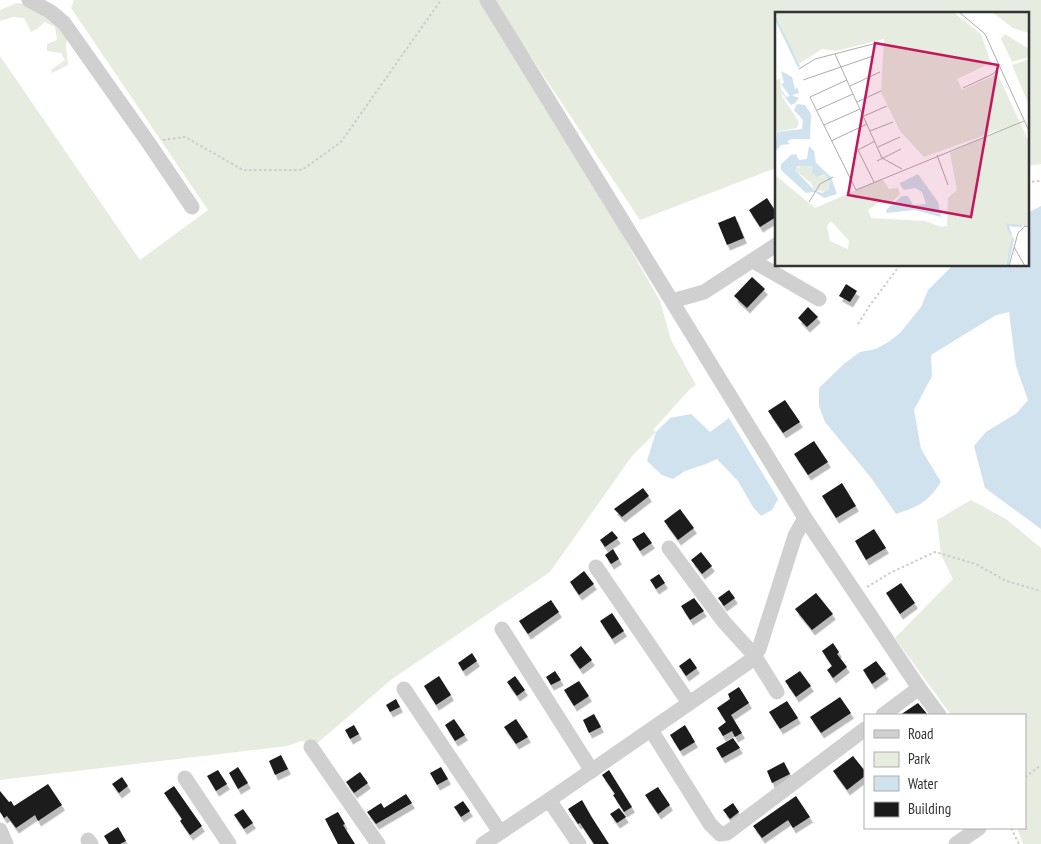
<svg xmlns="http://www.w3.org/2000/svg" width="1041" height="844" viewBox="0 0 1041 844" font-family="'PT Sans Narrow',sans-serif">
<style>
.green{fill:#e6ecdf}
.water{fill:#cfe2ee}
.building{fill:#1a1a1a;filter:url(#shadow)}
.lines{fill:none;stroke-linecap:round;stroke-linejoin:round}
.path{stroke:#cdcdcd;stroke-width:2;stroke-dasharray:2.5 2.5;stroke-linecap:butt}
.minor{stroke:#d0d0d0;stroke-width:15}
.inset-river{fill:none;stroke:#cfe2ee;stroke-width:2.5}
.inset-road{fill:none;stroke:#adadad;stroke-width:1}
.view{fill:#c2185b;fill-opacity:0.15;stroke:#c2185b;stroke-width:2.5}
.inset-edge{fill:none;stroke:#333;stroke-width:2.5}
</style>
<defs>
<filter id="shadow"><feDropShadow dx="3" dy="5.5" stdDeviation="0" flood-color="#0004"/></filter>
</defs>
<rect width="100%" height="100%" fill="#fff"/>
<g class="green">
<polygon points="74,0 480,0 618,227 660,301 671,340 696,385 690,389 653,430 656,432 632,456 550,572 392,679 315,745 302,741 287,746 0,780 0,56 140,260 208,210 71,8"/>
<polygon points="493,0 1041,0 1041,164 1027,166 1027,14 776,14 776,168 640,220"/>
<polygon points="17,3 31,5 68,33 66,45 68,65 52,73 51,70 65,60 61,53 47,51 47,44 57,40 55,27 45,22 37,29 31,32 24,18 13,17 0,21 0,10"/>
<polygon points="971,500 1006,519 1041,548 1041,844 1023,844 1017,828 1025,828 1025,715 951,715 895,638 953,579 941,555 937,520"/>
</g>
<g class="water">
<path d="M1041,206V529L985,488L974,446L986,432L1017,413L1028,400L1016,366L1009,312L996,315L931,355L932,376L914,410L921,449L941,482C927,503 919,506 896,514L872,479L825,422L819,406V388L845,363L860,352L876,349L890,341L900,333L921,307L928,290L953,265H1027V213Z"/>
<polygon points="691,414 710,432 729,418 778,499 772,510 761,516 753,507 738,481 717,459 706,464 685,471 673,479 662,475 647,461 656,432 670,418"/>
</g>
<g class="building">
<polygon points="767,198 776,212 776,217 760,227 749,210"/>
<polygon points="735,216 744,238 727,245 718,223"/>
<polygon points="752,277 765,289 747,308 734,296"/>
<polygon points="846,284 857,291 850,302 839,296"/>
<polygon points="808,307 818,317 807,327 798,318"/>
<polygon points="785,400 800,422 783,433 768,411"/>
<polygon points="814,441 828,462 808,475 794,454"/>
<polygon points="842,483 856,506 836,518 822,496"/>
<polygon points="643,488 649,496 622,517 614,509"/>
<polygon points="680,509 694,528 678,540 664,521"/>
<polygon points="874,529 886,548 866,560 855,541"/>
<polygon points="612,531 618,538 605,547 600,540"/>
<polygon points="644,532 652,543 640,551 632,539"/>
<polygon points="613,549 619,559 611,564 605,555"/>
<polygon points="701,552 712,566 702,574 691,560"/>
<polygon points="584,571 594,584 579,595 570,582"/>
<polygon points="659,574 665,583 656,589 650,580"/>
<polygon points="901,583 915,603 900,614 886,593"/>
<polygon points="729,590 735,598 724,606 718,598"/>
<polygon points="816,593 833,614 812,630 795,609"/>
<polygon points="694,598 704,611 690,620 681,606"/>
<polygon points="551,600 559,612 528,634 519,621"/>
<polygon points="612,613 624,631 612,639 600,621"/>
<polygon points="833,643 839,652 837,654 847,667 833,678 827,670 832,666 822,651"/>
<polygon points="581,646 592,660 580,669 570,655"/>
<polygon points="472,653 477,661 463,671 458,663"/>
<polygon points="690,658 697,668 686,676 679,666"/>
<polygon points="876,661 886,674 872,684 863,670"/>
<polygon points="555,671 561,680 551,685 546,677"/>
<polygon points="800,671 811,686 796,697 785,681"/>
<polygon points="439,676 451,695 436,705 424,686"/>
<polygon points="515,676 525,690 517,696 507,682"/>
<polygon points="579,681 589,696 574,706 564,690"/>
<polygon points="739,687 749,703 731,715 742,733 735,737 732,731 723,736 718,728 726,722 717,708 730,699 728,694"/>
<polygon points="840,697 851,713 821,733 810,717"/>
<polygon points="396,699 400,707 390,712 386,705"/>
<polygon points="787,701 798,718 780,729 769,712"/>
<polygon points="918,703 928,715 900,715"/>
<polygon points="594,714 601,727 589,733 583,720"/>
<polygon points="454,719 465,735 455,741 445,725"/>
<polygon points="516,719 528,737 516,744 504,727"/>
<polygon points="354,725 359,734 350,739 345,730"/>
<polygon points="685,725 695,742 680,751 670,735"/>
<polygon points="733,738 740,748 722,758 716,748"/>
<polygon points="281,755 288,769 275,775 269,761"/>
<polygon points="853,756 865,771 865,776 847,790 833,771"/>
<polygon points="784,762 790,774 772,783 767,771"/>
<polygon points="238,767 248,783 238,789 229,773"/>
<polygon points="441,767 448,779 437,785 430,773"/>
<polygon points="218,770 227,784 216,791 207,776"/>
<polygon points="609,770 632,807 624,812 613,795 615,794 602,775"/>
<polygon points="360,772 368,783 354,793 346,782"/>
<polygon points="122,777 128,786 119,793 112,784"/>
<polygon points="48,784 62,805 38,821 35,815 16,828 7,816 4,818 0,812 0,791 9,802 11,801 14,806"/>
<polygon points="174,786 202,826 190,835 180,821 182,819 164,793"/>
<polygon points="658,787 670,805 658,814 645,795"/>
<polygon points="406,794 412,803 376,824 367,812 381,803 384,808"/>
<polygon points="796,796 810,817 793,828 788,820 762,838 753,826"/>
<polygon points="582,800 591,816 609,844 594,844 580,823 578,824 568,809"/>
<polygon points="463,801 470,811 461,817 454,807"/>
<polygon points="733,803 739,812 730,819 723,810"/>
<polygon points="619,808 626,817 617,823 610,814"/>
<polygon points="243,809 253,823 244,829 234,815"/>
<polygon points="338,812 345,824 343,825 355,844 338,844 325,819"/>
<polygon points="118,827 126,841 120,844 109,844 104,836"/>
</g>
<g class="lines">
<g class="path">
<polyline points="163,140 185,137 243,170 302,170 341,142 441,0"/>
<polyline points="1027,182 1041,181"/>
<polyline points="858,324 870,305 900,265"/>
<polyline points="867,587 890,573 935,552 976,564 1006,581 1041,591"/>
<polyline points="1025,777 1041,765"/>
<polyline points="1011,828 1019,844"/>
</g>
<g class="minor">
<polyline points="29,0 51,12 64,23 148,142 192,207"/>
<polyline points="487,0 805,518 919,688 939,715"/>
<polyline points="753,261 819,299"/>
<polyline points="672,301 704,292 776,245"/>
<polyline points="669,548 724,622 754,655 777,692"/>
<polyline points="596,567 689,703"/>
<polyline points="502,629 592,771"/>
<polyline points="404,689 500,832"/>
<polyline points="883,715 919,688"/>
<polyline points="651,730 710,824 720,834 727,833 865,729"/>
<polyline points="311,747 378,844"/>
<polyline points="185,778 229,844"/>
<polyline points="549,800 579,844"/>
<polyline points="0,830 6,844"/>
<polyline points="88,840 91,844"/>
<polyline points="483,844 549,800 733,673 750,661 759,649 795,536 805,518"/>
<polyline points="956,844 979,828"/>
</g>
</g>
<g transform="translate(775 12)">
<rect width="254" height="254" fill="#fff"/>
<path d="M0,0H178L206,22L216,51L182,67L187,78L220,63L224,65L254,130V215L232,213L238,225L230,254H0V163L40,196L107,167L114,177L123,176L125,182L114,193L104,190L93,198L96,206L150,209L167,215L172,214L173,186L182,178L175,141L229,116L149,145L125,119L106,80L109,27L61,39L47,37L22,53ZM56,209L74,229L73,237L55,229L52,214ZM217,0H254V21L238,16ZM230,22L254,37V45L237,50L226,27ZM254,47V93L237,53ZM5,67L7,84L24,110L22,116L0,120V68ZM28,153L39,154L45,165L50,162L55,170L52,180L39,178L36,171L21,159L20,157Z" fill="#e6ecdf" fill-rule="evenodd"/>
<path d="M6,59L17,65L20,78L22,75L24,81L17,83L24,86L20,91L16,93L7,81L6,77L11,85L15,84L6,72L9,71ZM22,92L30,93L36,102L35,127H17L12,129L15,132L6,133L0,140L2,120L27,117L28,108L19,98ZM34,134L39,139L41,151L56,165L62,182L49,186L40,180L31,181L6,158V152L16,143L21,142L24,148L32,147ZM23,154H38L37,160L42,165L50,162L55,170L53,178L47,181L39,178L20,158ZM143,162L163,190L166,205L139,198L112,201L111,198L127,184H133L138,193L151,192L147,180L140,176L129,178L126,174L125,171Z" fill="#cfe2ee" fill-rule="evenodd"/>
<path class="inset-river" d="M0,5L24,55M236,223L232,213L247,214M232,254L238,226"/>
<path class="inset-road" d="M184,0L210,22L254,119M60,42L107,146L127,157M24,57L40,47L102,31M28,68L98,44M72,68L35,85L81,178L249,109M75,74L105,60M188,76L218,62L225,54M82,90L106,79M42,98L78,82M89,104L112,94M49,113L85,97M95,119L118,110M56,129L92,112M103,135L125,125M162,143L173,173M102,149L126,137M99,170L83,138L100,129M34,190L45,172L58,165M239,235L250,254M234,254L243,221L250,214L254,215"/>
<path class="view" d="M100,31L223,53L196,205L73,183Z"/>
<rect width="254" height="254" class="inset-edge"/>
</g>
<rect x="864" y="714" width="162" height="115" fill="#ffffff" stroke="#adadad"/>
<rect x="874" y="730" width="25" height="8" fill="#d0d0d0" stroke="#adadad"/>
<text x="908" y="739" font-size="15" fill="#333333">Road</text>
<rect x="874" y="752" width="25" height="15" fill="#e6ecdf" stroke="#adadad"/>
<text x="908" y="764" font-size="15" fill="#333333">Park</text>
<rect x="874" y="776" width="25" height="15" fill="#cfe2ee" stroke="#adadad"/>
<text x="908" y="789" font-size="15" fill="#333333">Water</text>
<rect x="874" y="802" width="25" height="15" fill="#1a1a1a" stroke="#adadad"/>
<text x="908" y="814" font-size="15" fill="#333333">Building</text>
</svg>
